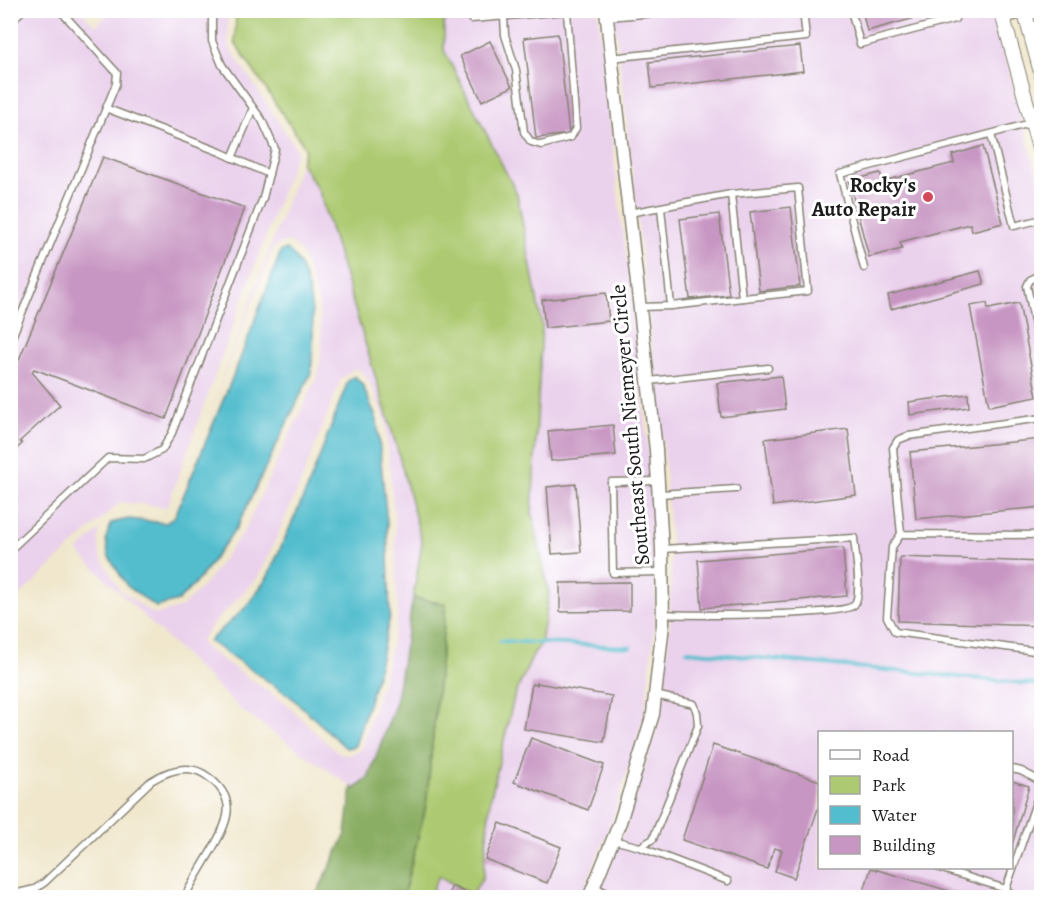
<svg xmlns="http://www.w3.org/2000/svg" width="1052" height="908" viewBox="0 0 1052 908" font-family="Alegreya,serif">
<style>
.built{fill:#ead1ec;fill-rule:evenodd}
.green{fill:#adca72;stroke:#647347;stroke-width:1.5}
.forest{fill:#8aae64;stroke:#536540;stroke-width:1.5}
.water{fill:#52bdce;stroke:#376c75;stroke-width:1.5}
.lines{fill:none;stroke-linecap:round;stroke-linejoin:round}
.stream{stroke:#52bdce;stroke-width:4}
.building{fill:#c896c3}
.service-casing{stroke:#868274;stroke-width:9}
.minor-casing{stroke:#868274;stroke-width:15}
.tertiary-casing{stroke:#868274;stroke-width:16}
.service{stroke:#fff;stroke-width:6}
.minor{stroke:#fff;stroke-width:12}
.tertiary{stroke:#fff;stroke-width:14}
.poi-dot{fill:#d1495b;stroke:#fff;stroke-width:2}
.labels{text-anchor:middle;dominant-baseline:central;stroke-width:6;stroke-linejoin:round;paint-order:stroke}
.poi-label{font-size:21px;font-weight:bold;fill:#1c1c1c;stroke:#fff;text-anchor:end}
.street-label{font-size:21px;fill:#1c1c1c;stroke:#fff}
</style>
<rect width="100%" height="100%" fill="#fff"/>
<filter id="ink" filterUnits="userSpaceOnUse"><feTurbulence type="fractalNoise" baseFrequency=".0167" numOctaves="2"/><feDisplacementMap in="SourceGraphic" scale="12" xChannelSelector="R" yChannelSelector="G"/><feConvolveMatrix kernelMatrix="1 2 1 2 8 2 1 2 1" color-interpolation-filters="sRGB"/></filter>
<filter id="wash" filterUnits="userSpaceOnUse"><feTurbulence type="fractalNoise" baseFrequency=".008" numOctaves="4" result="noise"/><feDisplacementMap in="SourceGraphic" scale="24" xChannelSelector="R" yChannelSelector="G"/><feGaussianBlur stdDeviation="1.35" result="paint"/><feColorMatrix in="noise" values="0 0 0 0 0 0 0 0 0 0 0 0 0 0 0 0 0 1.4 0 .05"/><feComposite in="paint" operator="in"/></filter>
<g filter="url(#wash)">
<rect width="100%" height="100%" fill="#f0e7cc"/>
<g class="built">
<polygon points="11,11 81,11 95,26 112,11 228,11 228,45 297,150 167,507 120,502 11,603"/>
<polygon points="444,11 598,11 620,214 634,308 648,451 655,550 655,624 645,713 612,820 581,897 429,898 439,875 483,877 490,801 514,697 534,653 541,644 549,594 532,513 542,325 517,194 444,50"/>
<path d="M614,11H993L1041,190V897L597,898L627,824L661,716L670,624L671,549L664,449ZM820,732H1012V868H820Z"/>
<path d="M301,163L319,191L397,448L422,543L395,705L368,778L355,789L241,710L77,551L100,530L98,539L100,556L120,590L153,614H158L182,607L206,583L245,529L318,375L322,346L319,304L302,253L293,244L288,242L279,244L273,249L212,407ZM353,369L360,370L370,383L385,419L395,522L398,616L384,676L361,750L348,755L341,754L330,746L285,703L204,647L201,643L202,638L213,624L257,578L264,566L300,484L341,379Z"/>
</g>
<polygon class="green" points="236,11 444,11 444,50 517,194 542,325 532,513 549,594 541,644 534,653 514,697 490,801 483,877 472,895 439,876 429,897 403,897 426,806 446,604 413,598 422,543 397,448 319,191 301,163 305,150 304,146 235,43"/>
<polygon class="forest" points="413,598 446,604 426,806 403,897 315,897 346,834 352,787 355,789 368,778 395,705"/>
<g class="water">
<path d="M287,249C316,274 315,338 311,373L237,527L200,578L178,601L156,607L127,586L108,555L106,538L111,523L129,519L166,523L175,516L240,359L281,251Z"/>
<polygon points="355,376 363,386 377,420 387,523 390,616 377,675 355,746 346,748 291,697 209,641 246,607 267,578 308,487 348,381"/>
</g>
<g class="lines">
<g class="stream">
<polyline points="500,641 630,647"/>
<polyline points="687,651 1042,685"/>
</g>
</g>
<g id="blocks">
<g class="building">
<polygon points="862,10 941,10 941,11 867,31"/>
<polygon points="558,34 569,134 536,138 524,38"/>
<polygon points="490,41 512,87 482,101 460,56"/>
<polygon points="800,46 803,71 652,88 649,62"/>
<polygon points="983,146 1003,223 972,231 970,224 900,242 902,249 869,257 849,181 880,173 883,181 954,163 952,155"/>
<polygon points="103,157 245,208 166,419 34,369 32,372 60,405 20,441 22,444 10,455 10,369 18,362"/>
<polygon points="791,207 800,286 759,291 750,212"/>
<polygon points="719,214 729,295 690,299 680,219"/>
<polygon points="980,271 984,284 891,309 888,295"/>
<polygon points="606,293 609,321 545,328 542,300"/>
<polygon points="987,303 988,309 1019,303 1037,397 989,406 970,306"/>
<polygon points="781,376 785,409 721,417 717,383"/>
<polygon points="968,394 969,407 910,415 909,402"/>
<polygon points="613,425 616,455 551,461 548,431"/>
<polygon points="848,429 856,495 773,506 765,439"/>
<polygon points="1042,439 1042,507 916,519 910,452"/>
<polygon points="576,484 581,552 552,554 547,487"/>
<polygon points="843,548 847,596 702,608 698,560"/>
<polygon points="900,557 1042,562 1042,626 898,621"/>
<polygon points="630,582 630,611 560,612 560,583"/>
<polygon points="537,683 612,696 604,742 524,729 532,684 537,685"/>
<polygon points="531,738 604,765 588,810 514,782"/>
<polygon points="713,745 820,781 820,803 794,878 775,871 782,850 774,848 767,869 682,840"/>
<polygon points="1012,781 1029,786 1012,845"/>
<polygon points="500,823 561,847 547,883 485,859"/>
<polygon points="871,868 970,897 970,898 875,898 863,894"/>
<polygon points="452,886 476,898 446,898"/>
</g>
</g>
</g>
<g filter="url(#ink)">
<use href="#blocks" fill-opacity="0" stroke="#868274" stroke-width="1.5"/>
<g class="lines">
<defs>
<g id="service">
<polyline points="851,10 860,44 955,19 952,10"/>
<polyline points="66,17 73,10"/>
<polyline points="504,17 505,35 516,70 524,132 531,142 541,145 571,137 576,128 567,12"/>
<polyline points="607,17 692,10"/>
<polyline points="471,19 580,10"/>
<polyline points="10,22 23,10"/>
<polyline points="610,58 806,37 803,10"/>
<polyline points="108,109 220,152 269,174"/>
<polyline points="991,134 1014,226 1042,219"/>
<polyline points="232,158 253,108"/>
<polyline points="731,194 742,298"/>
<polyline points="661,208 671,306"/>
<polyline points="629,213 731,194 798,188 808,291 671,306 641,307"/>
<polyline points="864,268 840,174 1042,120"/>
<polyline points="1042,274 1030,280 1027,286 1042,359"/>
<polyline points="10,342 116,84 117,73 60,10"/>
<polyline points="649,381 768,368"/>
<polyline points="1042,418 908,436 898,440 893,448 901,534 1042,535"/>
<polyline points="658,481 611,482 613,573 662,572"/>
<polyline points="660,494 736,489"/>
<polyline points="901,534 892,547 887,617 895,632 1042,652"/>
<polyline points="10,550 108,458 144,459 162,450 172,433 263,198 275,149 262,120 222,65 212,41 212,10"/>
<path d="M662,614C686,615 843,617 854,605C863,595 855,552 854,538L662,549"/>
<polyline points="1012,769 1021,771 1042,782"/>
<polyline points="613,840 640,847 653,839 698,726 697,713 694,704 655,695"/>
<polyline points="640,847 728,881"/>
<polyline points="939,868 1006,889 1042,785"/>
<polyline points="594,886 615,898"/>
<polyline points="1006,889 1015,898"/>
<path d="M10,895L35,889L45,882L151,781C167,771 187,764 204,774C241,798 228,822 210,853C201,868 192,883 184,898"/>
</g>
<g id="minor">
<polyline points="1003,17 1027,10"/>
<polyline points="589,898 620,822 653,714 663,624 662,549 656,450 606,10"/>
</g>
<g id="tertiary">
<polyline points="1001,10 1042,159"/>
<polyline points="1024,10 1042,76"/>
</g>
</defs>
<use href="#service" class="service-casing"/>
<use href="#minor" class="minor-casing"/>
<use href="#tertiary" class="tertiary-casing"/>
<use href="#service" class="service"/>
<use href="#minor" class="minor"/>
<use href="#tertiary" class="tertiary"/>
</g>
</g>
<circle class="poi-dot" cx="928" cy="197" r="6"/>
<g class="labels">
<g class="poi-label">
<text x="916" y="185">Rocky's<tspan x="916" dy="24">Auto Repair</tspan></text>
</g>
<g class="street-label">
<text transform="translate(630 425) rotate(-95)">Southeast South Niemeyer Circle</text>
</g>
</g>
<rect width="1052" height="908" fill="none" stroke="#fff" stroke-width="36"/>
<rect x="818" y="731" width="195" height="138" fill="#ffffff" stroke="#a4a4a4" stroke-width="1.5"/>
<rect x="830" y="750" width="30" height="9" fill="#ffffff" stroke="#a4a4a4" stroke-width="1.5"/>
<text x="872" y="761" font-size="18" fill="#1c1c1c">Road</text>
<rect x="830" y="776" width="30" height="18" fill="#adca72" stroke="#a4a4a4" stroke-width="1.5"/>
<text x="872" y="791" font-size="18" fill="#1c1c1c">Park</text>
<rect x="830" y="806" width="30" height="18" fill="#52bdce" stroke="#a4a4a4" stroke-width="1.5"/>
<text x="872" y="821" font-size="18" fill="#1c1c1c">Water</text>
<rect x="830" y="836" width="30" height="18" fill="#c896c3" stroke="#a4a4a4" stroke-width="1.5"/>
<text x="872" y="851" font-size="18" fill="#1c1c1c">Building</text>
</svg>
